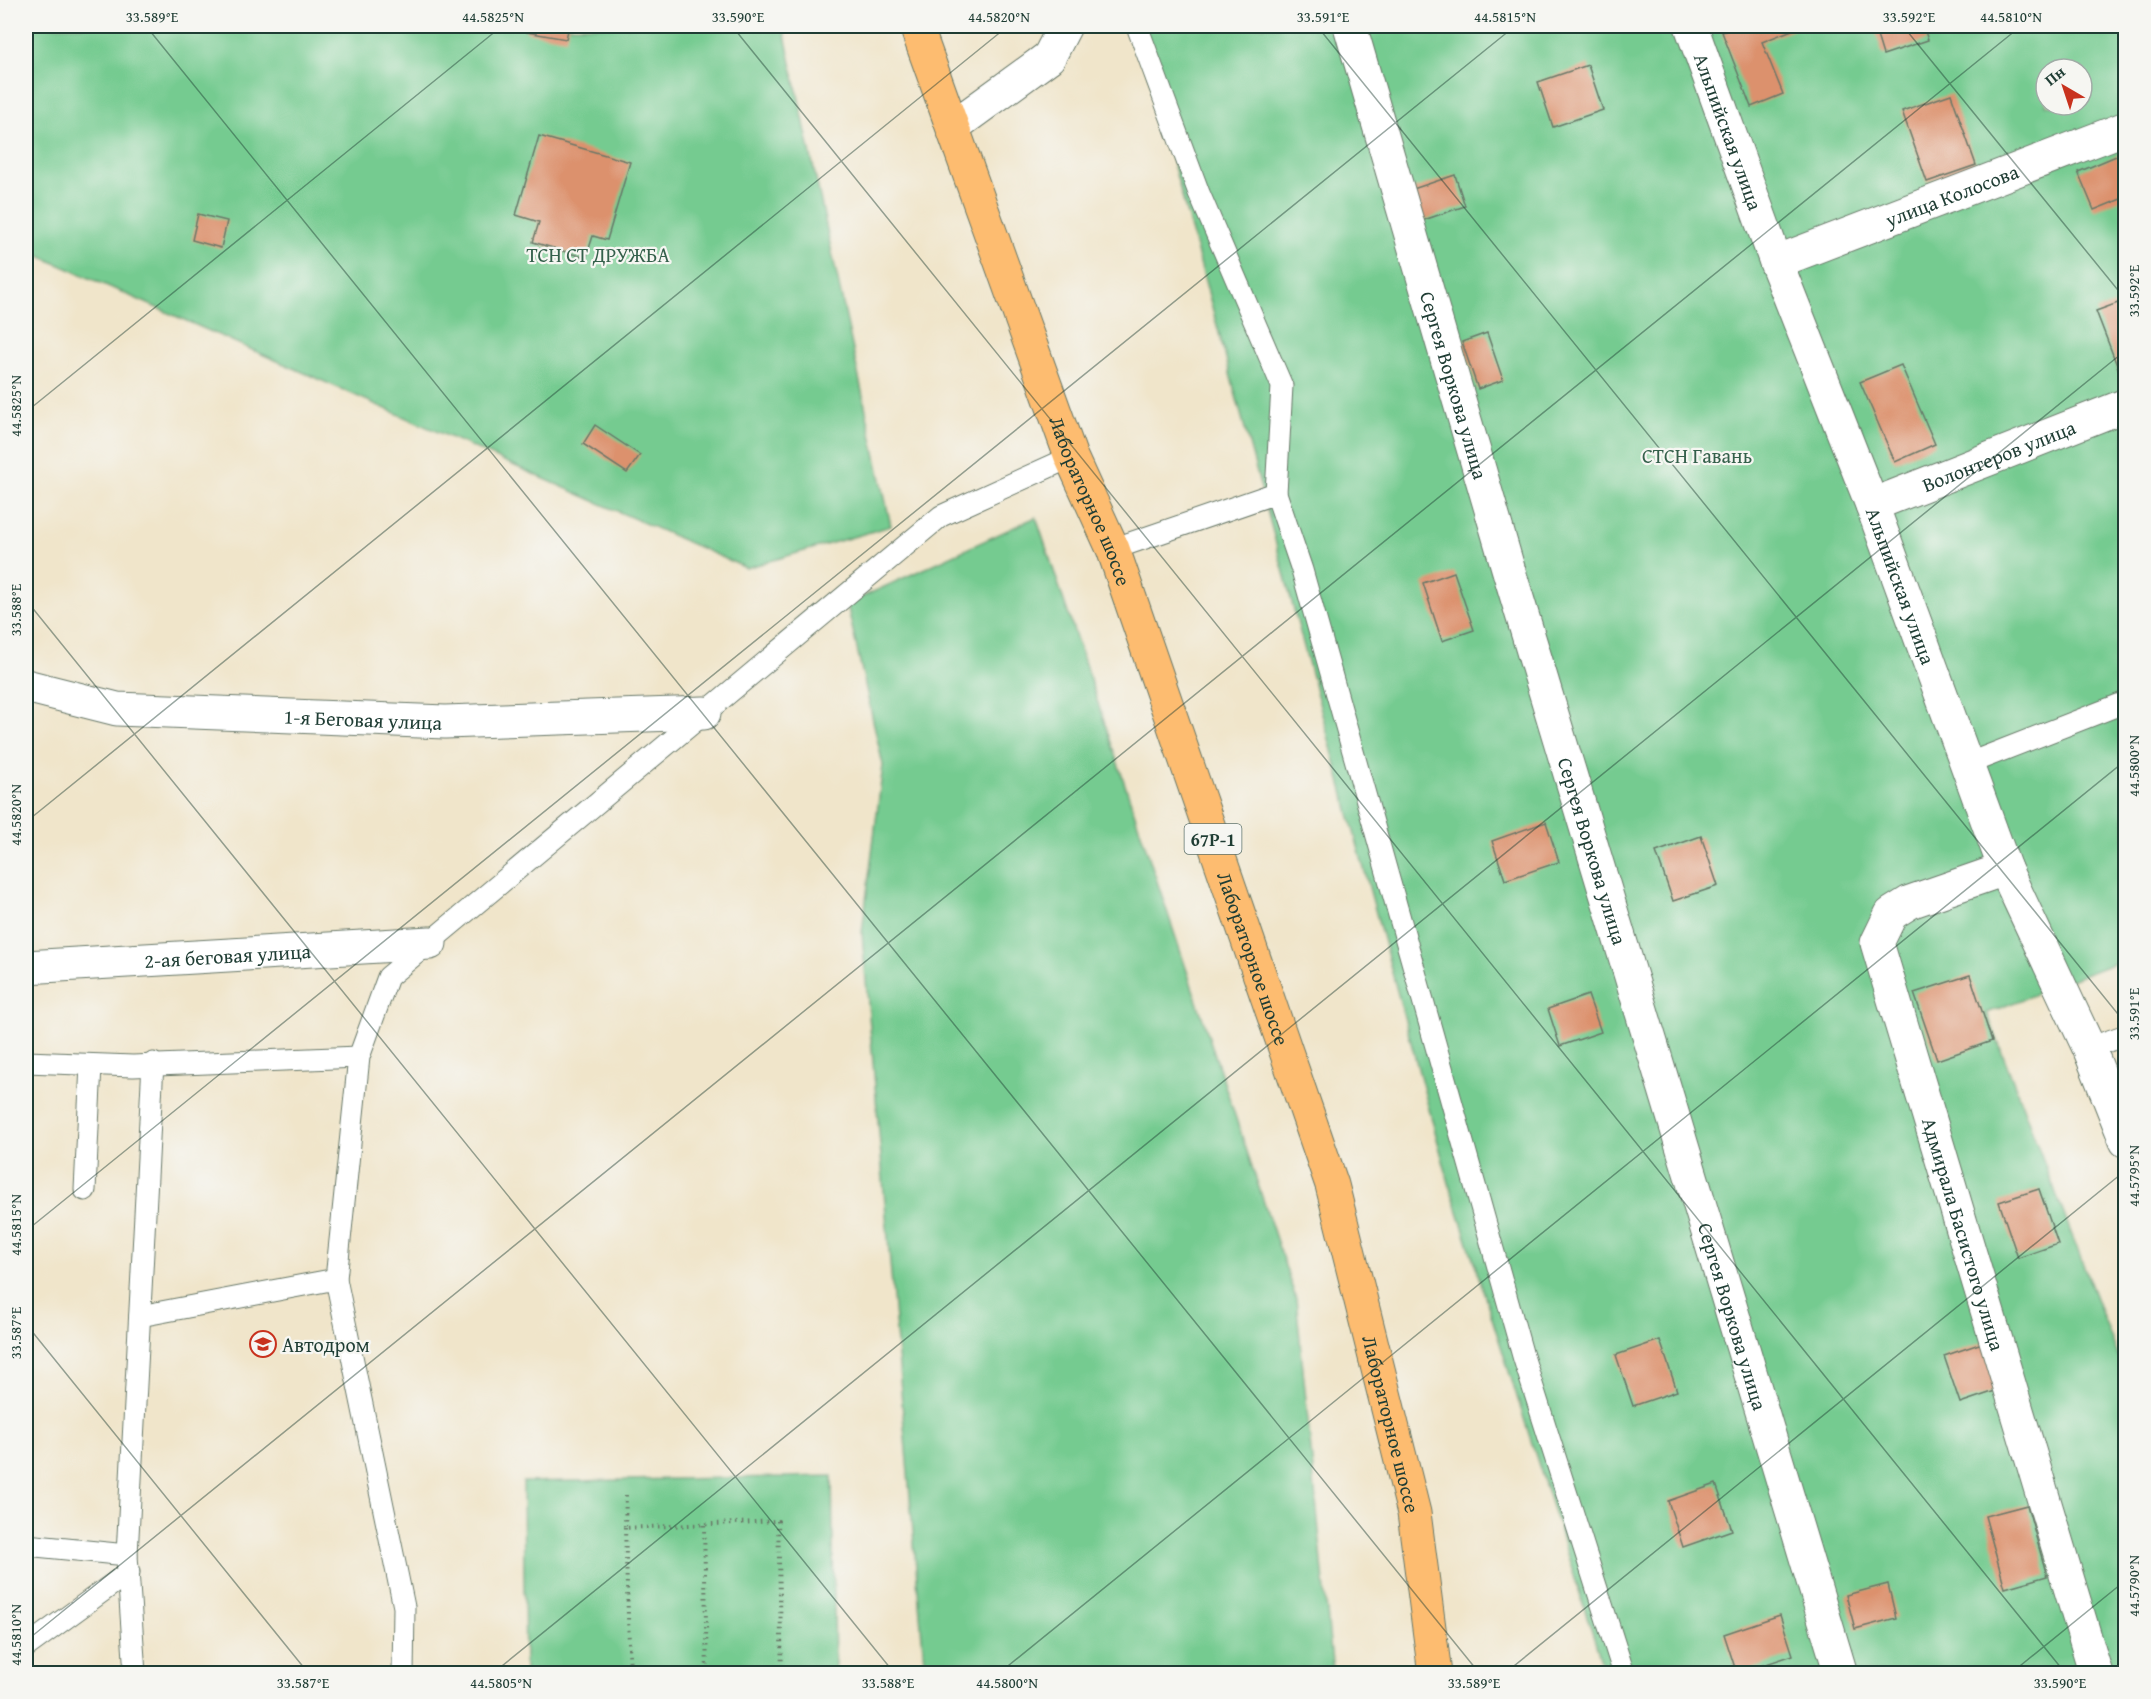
<svg xmlns="http://www.w3.org/2000/svg" width="2151" height="1699" viewBox="0 0 2151 1699" font-family="'Gentium Book Plus',serif">
<style>
.green{fill:#75cb90;stroke:#4a8462;stroke-width:1.5;fill-rule:evenodd}
.building{fill:#dc916d}
.lines{fill:none;stroke-linecap:round;stroke-linejoin:round}
.lane-casing{stroke:#687868;stroke-width:23}
.street-casing{stroke:#687868;stroke-width:35}
.primary-casing{stroke:#687868;stroke-width:35}
.path{stroke:#687868;stroke-width:4;stroke-dasharray:1.5 4.5;stroke-linecap:butt}
.lane{stroke:#fff;stroke-width:21}
.street{stroke:#fff;stroke-width:33}
.primary{stroke:#fdbc70;stroke-width:33}
.ticks{fill:none;stroke:#1f3d34;stroke-width:1.5;stroke-opacity:0.45}
.labels{text-anchor:middle;dominant-baseline:central;stroke-width:4.5;stroke-linejoin:round;paint-order:stroke}
.shield{fill:#f6f6f2;stroke:#60746d;stroke-width:1.5}
.shield-label{font-size:18px;font-weight:bold;fill:#1f3d34}
.street-label{font-size:20px;fill:#1f3d34;stroke:#f6f6f2}
.park-label{font-size:20px;fill:#34604b;stroke:#f6f6f2}
.poi-label{font-size:20px;fill:#1f3d34;stroke:#f6f6f2;text-anchor:start}
.neatline{fill:none;stroke:#1f3d34;stroke-width:2}
.ticks-label{font-size:15px;text-anchor:middle;fill:#1f3d34}
</style>
<rect width="100%" height="100%" fill="#f6f6f2"/>
<filter id="ink" filterUnits="userSpaceOnUse"><feTurbulence type="fractalNoise" baseFrequency=".0167" numOctaves="2"/><feDisplacementMap in="SourceGraphic" scale="12" xChannelSelector="R" yChannelSelector="G"/><feConvolveMatrix kernelMatrix="1 2 1 2 8 2 1 2 1" color-interpolation-filters="sRGB"/></filter>
<filter id="wash" filterUnits="userSpaceOnUse"><feTurbulence type="fractalNoise" baseFrequency=".008" numOctaves="4" result="noise"/><feDisplacementMap in="SourceGraphic" scale="24" xChannelSelector="R" yChannelSelector="G"/><feGaussianBlur stdDeviation="1.35" result="paint"/><feColorMatrix in="noise" values="0 0 0 0 0 0 0 0 0 0 0 0 0 0 0 0 0 1.4 0 .05"/><feComposite in="paint" operator="in"/></filter>
<g filter="url(#wash)">
<rect width="100%" height="100%" fill="#f0e5ca"/>
<g class="green">
<polygon points="26,26 783,26 891,526 746,568 26,250"/>
<path d="M1136,26H2125V959L1987,1013L2125,1374V1673H1605L1449,1183ZM2046,69H2082V105H2046Z"/>
<polygon points="1036,517 1296,1299 1333,1673 925,1673 862,933 883,765 847,604"/>
<polygon points="832,1476 835,1673 525,1673 523,1482"/>
</g>
<g id="blocks">
<g class="building">
<polygon points="527,26 569,26 566,39 526,32"/>
<polygon points="1739,26 1802,26 1762,42 1783,94 1751,107 1722,32"/>
<polygon points="1874,26 1923,26 1928,40 1883,55"/>
<polygon points="1588,65 1603,110 1553,127 1538,82"/>
<polygon points="1951,94 1976,165 1927,182 1902,111"/>
<polygon points="539,136 630,162 607,240 593,236 586,258 533,242 539,222 516,215"/>
<polygon points="2121,154 2126,164 2126,197 2094,210 2078,172"/>
<polygon points="1455,175 1465,206 1421,221 1410,190"/>
<polygon points="198,214 227,221 221,248 192,240"/>
<polygon points="2126,300 2126,386 2125,386 2096,311"/>
<polygon points="1487,333 1503,380 1478,389 1462,342"/>
<polygon points="1901,365 1935,444 1895,462 1860,382"/>
<polygon points="595,425 640,455 627,473 583,444"/>
<polygon points="1454,572 1474,630 1442,641 1423,583"/>
<polygon points="1546,822 1559,862 1505,880 1492,841"/>
<polygon points="1701,836 1718,886 1673,901 1656,852"/>
<polygon points="1970,975 1992,1041 1937,1060 1914,993"/>
<polygon points="1588,995 1601,1032 1560,1046 1548,1009"/>
<polygon points="2039,1189 2058,1244 2018,1258 1999,1202"/>
<polygon points="1660,1340 1677,1391 1633,1406 1616,1355"/>
<polygon points="1988,1341 2004,1388 1960,1403 1944,1356"/>
<polygon points="1716,1484 1732,1530 1683,1547 1668,1501"/>
<polygon points="2027,1505 2047,1576 2005,1588 1985,1516"/>
<polygon points="1888,1584 1896,1618 1855,1629 1846,1595"/>
<polygon points="1780,1615 1793,1655 1737,1674 1724,1634"/>
</g>
</g>
</g>
<g filter="url(#ink)">
<use href="#blocks" fill-opacity="0" stroke="#687868" stroke-width="1.5"/>
<g class="lines">
<defs>
<g id="lane">
<polyline points="1137,26 1199,193 1282,386 1276,493 1302,570 1523,1356 1624,1674"/>
<polyline points="1113,549 1276,493"/>
<polyline points="1967,764 2126,702"/>
<polyline points="2089,1048 2126,1035"/>
<polyline points="26,1062 133,1066 359,1057"/>
<polyline points="85,1190 91,1065"/>
<polyline points="140,1316 336,1279"/>
<polyline points="26,1545 127,1555"/>
<polyline points="26,1647 129,1572"/>
<polyline points="135,1674 127,1555 153,1063"/>
<polyline points="403,1674 404,1607 336,1279 359,1057 388,977 941,516 1071,457"/>
</g>
<g id="street">
<path id="s1" d="M1350,26L1508,568L1841,1674"/>
<path id="s2" d="M1691,26L1776,262L1872,505L2005,869L2089,1048L2126,1141"/>
<polyline points="954,126 1049,57 1065,26"/>
<path id="s3" d="M1776,262L2126,128"/>
<path id="s4" d="M1872,505L2126,405"/>
<path id="s5" d="M26,686L117,709L445,722L704,713"/>
<path id="s6" d="M2005,869L1910,902L1891,914L1877,943L2096,1674"/>
<path id="s7" d="M26,967L430,943"/>
</g>
<g id="primary">
<path id="s8" d="M916,26L1071,457L1113,549L1332,1185L1414,1513L1435,1674"/>
</g>
</defs>
<use href="#lane" class="lane-casing"/>
<use href="#street" class="street-casing"/>
<use href="#primary" class="primary-casing"/>
<g class="path">
<polyline points="626,1495 625,1528 778,1521 782,1674"/>
<polyline points="704,1525 707,1674"/>
<polyline points="625,1528 630,1674"/>
</g>
<use href="#lane" class="lane"/>
<use href="#street" class="street"/>
<use href="#primary" class="primary"/>
</g>
</g>
<path class="ticks" d="M146,26L1480,1674M732,26L2066,1674M1317,26L2126,1024M1903,26L2126,300M26,412L502,26M26,600L895,1674M26,822L1008,26M26,1231L1515,26M26,1324L309,1674M26,1641L2021,26M492,1674L2126,350M998,1674L2126,760M1504,1674L2126,1170M2010,1674L2126,1580"/>
<defs>
<symbol id="university-ring" viewBox="-11 -11 22 22"><circle r="9.5" fill="#f6f6f2" stroke="#c8321e" stroke-width="1.5"/><path d="M0-5L7-2L0 1L-7-2ZM-4 1L0 2.5L4 1V4Q0 6-4 4Z" fill="#c8321e"/></symbol>
</defs>
<g fill-rule="evenodd">
<use href="#university-ring" x="248" y="1329" width="30" height="30"/>
</g>
<g class="labels">
<rect class="shield" x="1184.5" y="824" width="57" height="30" rx="4.5"/>
<g class="shield-label">
<text x="1213" y="839">67Р-1</text>
</g>
<g class="street-label">
<text stroke="none"><textPath href="#s2" startOffset="112">Альпийская улица</textPath></text>
<text stroke="none"><textPath href="#s3" startOffset="188">улица Колосова</textPath></text>
<text stroke="none"><textPath href="#s1" startOffset="374">Сергея Воркова улица</textPath></text>
<text stroke="none"><textPath href="#s4" startOffset="136">Волонтеров улица</textPath></text>
<text stroke="none"><textPath href="#s8" startOffset="506">Лабораторное шоссе</textPath></text>
<text stroke="none"><textPath href="#s2" startOffset="598">Альпийская улица</textPath></text>
<text stroke="none"><textPath href="#s5" startOffset="340">1-я Беговая улица</textPath></text>
<text stroke="none"><textPath href="#s1" startOffset="860">Сергея Воркова улица</textPath></text>
<text stroke="none"><textPath href="#s7" startOffset="202">2-ая беговая улица</textPath></text>
<text stroke="none"><textPath href="#s8" startOffset="992">Лабораторное шоссе</textPath></text>
<text stroke="none"><textPath href="#s6" startOffset="459">Адмирала Басистого улица</textPath></text>
<text stroke="none"><textPath href="#s1" startOffset="1346">Сергея Воркова улица</textPath></text>
<text stroke="none"><textPath href="#s8" startOffset="1478">Лабораторное шоссе</textPath></text>
</g>
<g class="park-label">
<text x="598" y="254">ТСН СТ ДРУЖБА</text>
<text x="1697" y="455">СТСН Гавань</text>
</g>
<g class="poi-label">
<text x="282" y="1344">Автодром</text>
</g>
</g>
<rect width="2151" height="1699" fill="none" stroke="#f6f6f2" stroke-width="66"/>
<g transform="translate(2064 87) rotate(321)"><circle r="28" fill="#f6f6f2" stroke="#a0aca6" stroke-width="1.5"/>
<path d="M0-4.5L10 22L0 15L-10 22Z" fill="#c8321e"/>
<text y="-9" font-size="16" font-weight="bold" text-anchor="middle" fill="#1f3d34">Пн</text>
</g>
<rect x="33" y="33" width="2085" height="1633" class="neatline"/>
<g class="ticks-label">
<text x="152" y="22">33.589°E</text>
<text x="493" y="22">44.5825°N</text>
<text x="738" y="22">33.590°E</text>
<text x="999" y="22">44.5820°N</text>
<text x="1323" y="22">33.591°E</text>
<text x="1505" y="22">44.5815°N</text>
<text x="1909" y="22">33.592°E</text>
<text x="2011" y="22">44.5810°N</text>
<text transform="translate(2134 291) rotate(-90)" y="5">33.592°E</text>
<text transform="translate(16 406) rotate(-90)" y="5">44.5825°N</text>
<text transform="translate(16 610) rotate(-90)" y="5">33.588°E</text>
<text transform="translate(2134 766) rotate(-90)" y="5">44.5800°N</text>
<text transform="translate(16 815) rotate(-90)" y="5">44.5820°N</text>
<text transform="translate(2134 1014) rotate(-90)" y="5">33.591°E</text>
<text transform="translate(2134 1176) rotate(-90)" y="5">44.5795°N</text>
<text transform="translate(16 1225) rotate(-90)" y="5">44.5815°N</text>
<text transform="translate(16 1333) rotate(-90)" y="5">33.587°E</text>
<text transform="translate(2134 1586) rotate(-90)" y="5">44.5790°N</text>
<text transform="translate(16 1635) rotate(-90)" y="5">44.5810°N</text>
<text x="303" y="1688">33.587°E</text>
<text x="501" y="1688">44.5805°N</text>
<text x="888" y="1688">33.588°E</text>
<text x="1007" y="1688">44.5800°N</text>
<text x="1474" y="1688">33.589°E</text>
<text x="2060" y="1688">33.590°E</text>
</g>
</svg>
